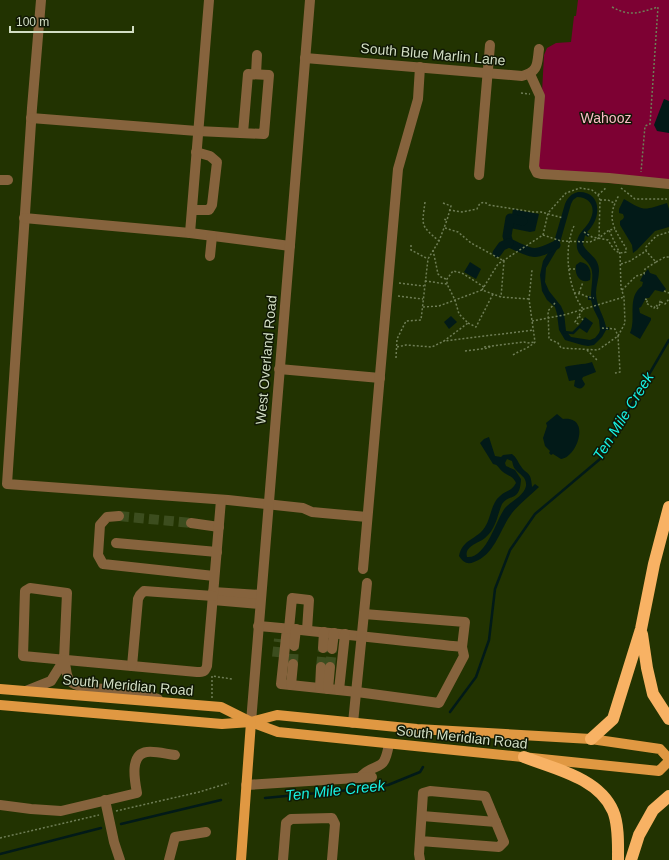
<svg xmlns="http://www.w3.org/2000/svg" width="669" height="860" viewBox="0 0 669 860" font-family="Arial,sans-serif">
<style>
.green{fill:#7d0133}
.water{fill:#021a18;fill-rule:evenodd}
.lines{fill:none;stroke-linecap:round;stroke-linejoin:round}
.stream{stroke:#021a18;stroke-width:2.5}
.canal{stroke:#021a18;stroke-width:9}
.minor-tunnel{stroke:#3c4d1e;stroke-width:10;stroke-dasharray:10 5;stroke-linecap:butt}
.path{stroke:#6f7e56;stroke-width:1.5;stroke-dasharray:2 2;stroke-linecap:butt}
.minor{stroke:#86633d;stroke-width:10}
.major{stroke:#e09842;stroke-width:10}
.highway{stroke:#f8b264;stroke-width:12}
.labels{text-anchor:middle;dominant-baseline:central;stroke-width:3;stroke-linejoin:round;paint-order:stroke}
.street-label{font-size:14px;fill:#d2dec4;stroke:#101805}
.park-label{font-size:14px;fill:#fcbcc7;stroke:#101805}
.water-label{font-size:15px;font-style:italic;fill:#17f2e4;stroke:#101805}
</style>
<rect width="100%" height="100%" fill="#223301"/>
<polygon class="green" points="578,0 669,0 669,188 540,177 538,167 544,55 547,48 556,43 571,42 574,16 576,16"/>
<g class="water">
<polygon points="664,99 669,101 669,133 657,131 654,125"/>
<path d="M578,192C602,191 602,218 587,232L590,234L588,237L585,235L583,245C587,252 594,256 597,262C602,272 596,283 596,293C596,306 604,315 606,327H609V330H606L602,337L594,345L588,346L582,345L565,340L559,330L557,314L555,307L547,300L542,291L540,275L543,261L553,245L565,204C568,197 571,194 578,192ZM577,197C589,197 596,206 591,218C587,229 575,233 577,248C579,257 588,260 591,268C594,275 591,287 591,296H588V300H591L594,310L599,320L600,330L599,333L595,338L590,340L571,337L566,331L564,313L561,306L549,291L545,282L546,268L559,246L571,204L573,200Z"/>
<path d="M624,199C645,212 644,210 667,203L669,209V227L655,231L637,250L633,253L632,245L620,225V221L623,219L624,217L623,214L619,213V209Z"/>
<polygon points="513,209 539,214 535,231 530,232 510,228"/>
<polygon points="470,262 481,269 476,279 464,272"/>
<path d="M580,262C589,263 592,271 590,280C580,285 574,274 576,265Z"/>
<path d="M648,269L650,273L656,275L666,289L663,292L655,290L649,298H646L641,307L639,308L640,313L651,318V320L640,339L630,333C637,318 626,298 642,286L643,282L640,281L643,275Z"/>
<polygon points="451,316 457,322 449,329 444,322"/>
<polygon points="585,317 593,323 587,333 578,327"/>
<path d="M592,362L596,372L583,377L582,379L585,384C583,389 579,390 574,386L575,380L569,381L565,367C574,364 583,365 592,362Z"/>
<path d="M557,414L563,419C592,416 577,458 561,459L553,454L551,455L549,453L550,451L545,446L543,438L547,426L546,423Z"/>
<path d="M489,437L495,456L501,457L503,455L512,454C516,457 517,460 520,465C527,476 531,470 532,487L535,484L539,487C530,496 519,504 512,513C500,529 495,555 474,562C467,565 463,562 459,556C463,538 477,540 485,527C491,518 491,503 500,496C506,490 511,492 516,483C513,476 508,476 503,472C498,468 499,465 493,464L480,443L484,439ZM507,459L512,461C513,464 513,467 515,469C520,475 527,477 526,486C524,496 511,501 505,508C496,520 486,559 467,557C464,546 479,543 485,538C496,529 497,516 502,504C509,493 520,503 521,479L515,470L506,466L505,463Z"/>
</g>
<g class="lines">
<g class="stream">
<polyline points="564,332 573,333 579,327"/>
<polyline points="450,712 476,677 489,640 495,589 510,550 535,514 600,459 669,340"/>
<polyline points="265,798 360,789 388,785 420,772 423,767"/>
<polyline points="121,824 221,800"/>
<polyline points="0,854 101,828"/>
</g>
<g class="canal">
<path d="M523,221L510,218L507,236L509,243C532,253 532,257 556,245"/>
<polyline points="497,253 502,246 509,243"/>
</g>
<g class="minor-tunnel">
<polyline points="119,516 191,523"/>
<polyline points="277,657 279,639"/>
<polyline points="293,664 294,646"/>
<polyline points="321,667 323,648"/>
<polyline points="330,667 332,649"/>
</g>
<g class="path">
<path d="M612,7C631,17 638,13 658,7L650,124L645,126L641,172"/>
<polyline points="521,93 530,94"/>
<polyline points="621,188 635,199 667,199"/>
<polyline points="598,195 607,187"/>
<polyline points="600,200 608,200 614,203"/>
<path d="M425,202C422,226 420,225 439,241"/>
<polyline points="443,203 451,206 447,220"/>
<path d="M449,210L462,212L477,209C479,203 483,200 489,205L533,212H541L563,218"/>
<path d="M574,226C563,249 568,289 583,309L575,322L580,325"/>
<polyline points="445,228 458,232 471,243 504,261 501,297"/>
<path d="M584,232L592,237L608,240C613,248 616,255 626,252V248C613,227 606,218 619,195"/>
<polyline points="543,235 561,241 590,242 599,238 609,230 615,229"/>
<polyline points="411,245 411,250 428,259"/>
<polyline points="433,250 438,274 441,277 446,279"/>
<polyline points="656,262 665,257 669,257"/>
<polyline points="621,264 630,261 646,251 646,247 656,236 669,232"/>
<polyline points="569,269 575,269"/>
<polyline points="425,281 447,284"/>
<polyline points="399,283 424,286"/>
<polyline points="484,287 462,273 453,271 447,279 447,284 455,300 459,314 468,323 444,341 534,330"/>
<polyline points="482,290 498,264 543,235 548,213 566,193 580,188 592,190 598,195 600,200 599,238"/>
<polyline points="622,290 636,276 644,274 645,269 656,262 646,251"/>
<polyline points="664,291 669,293"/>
<path d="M574,293C582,293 587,298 594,298"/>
<polyline points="579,293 583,282"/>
<polyline points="398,296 423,299"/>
<polyline points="645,299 648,300 646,303 654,308 656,305 658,307"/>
<polyline points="659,302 661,302 660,300"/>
<polyline points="555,303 548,311 549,339 558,343 561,348 598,350 618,336 625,323 624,297 621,288 620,254 609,230"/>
<polyline points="423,307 439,306 482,290 501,297 529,299"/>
<polyline points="657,309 661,302 665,304 669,299"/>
<polyline points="579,316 583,320"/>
<polyline points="532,321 564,315 624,297"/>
<polyline points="468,323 476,327 493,294"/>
<polyline points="602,328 615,329 618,336 620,372 615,373"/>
<polyline points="397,347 406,345 432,347 444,341"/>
<polyline points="484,347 524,342 527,343 535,342"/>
<polyline points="587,350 597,360"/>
<polyline points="465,351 488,348 491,346"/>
<path d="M513,355C520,350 528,349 535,342L529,299L532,270"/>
<polyline points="396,358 397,339 406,321 421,320 428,259 439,241 447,220 443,219"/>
<polyline points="212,698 212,676 232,679"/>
<polyline points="116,811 199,792 229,783"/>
<polyline points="0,838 99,815"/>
</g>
<g class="minor">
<polyline points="41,0 32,108 7,484 228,500 303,508 312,512 367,517"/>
<path d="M305,58L522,76C539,72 537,63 539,49"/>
<polyline points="256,74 257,55"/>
<polyline points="530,74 540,96 534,167 537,173 541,174 609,178 669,184"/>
<polyline points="31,118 197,131 264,134 269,75 248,74 243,133"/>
<polyline points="479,175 490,45"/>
<polyline points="0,180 8,180"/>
<polyline points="192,210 209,210 212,205 217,162 210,156 196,152"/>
<polyline points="24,218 190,233 290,246"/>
<polyline points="190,233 209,0"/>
<polyline points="210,256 212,236"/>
<polyline points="279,369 380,378"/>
<polyline points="119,516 107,517 100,525 98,555 103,564 214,576"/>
<polyline points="191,523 219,527"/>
<polyline points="116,543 217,552"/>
<polyline points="363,569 398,169 418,99 420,67"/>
<polyline points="213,592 261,595"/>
<polyline points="213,600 260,604"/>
<polyline points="364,614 465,622 462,647"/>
<path d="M258,626C326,632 394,640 462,647L464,656L439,703L357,692L281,684L287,628"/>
<polyline points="289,629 292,598 309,600 307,630"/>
<polyline points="294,646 296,629"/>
<polyline points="323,648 324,632"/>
<polyline points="332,649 334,633"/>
<path d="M64,660L67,593L30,588L25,591L23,656L197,672C203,672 205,672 207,666L221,500"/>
<polyline points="132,666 138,599 140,595 144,591 213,596"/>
<polyline points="291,685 293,664"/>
<polyline points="320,688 321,667"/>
<polyline points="328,689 330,667"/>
<polyline points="339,690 345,634"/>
<path d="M26,691L51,681L64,660C67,667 65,675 70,681C79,691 111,688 125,690C136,692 147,696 158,699"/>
<polyline points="251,722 310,0"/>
<polyline points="353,723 367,583"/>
<path d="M360,778C368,766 380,769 384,761C387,756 388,749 389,744"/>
<polyline points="246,785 372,777"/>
<polyline points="105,800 114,842 120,860"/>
<path d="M0,805L31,809L61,811L137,793C135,782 129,754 147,752C156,751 166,754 175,755"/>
<polyline points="422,816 496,822"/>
<polyline points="169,860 175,837 206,832"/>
<polyline points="283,860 286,823 291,819 332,818 335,824 332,860"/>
<polyline points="420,860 419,854 423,793 430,791 485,796 504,842 499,847 420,841"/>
</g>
<g class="major">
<polyline points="0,689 221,707 251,722 278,732 659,771 669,761"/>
<polyline points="0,705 222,724 251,722 277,715 417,729 591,739 660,749 669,759"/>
<polyline points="241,860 251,722"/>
</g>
<g class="highway">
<polyline points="642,634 647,668 653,694 669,719"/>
<polyline points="591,739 613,719 641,629 654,564 669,507"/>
<path d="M524,757C555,769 599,778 613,811C619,825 618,846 618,860"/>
<polyline points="631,860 639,835 653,810 669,796"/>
</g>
</g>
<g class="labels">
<g class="street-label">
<text transform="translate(433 54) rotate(5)">South Blue Marlin Lane</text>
<text transform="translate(266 360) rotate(-85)">West Overland Road</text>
<text transform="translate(128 685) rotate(5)">South Meridian Road</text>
<text transform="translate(462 737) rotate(6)">South Meridian Road</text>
</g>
<g class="park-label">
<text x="606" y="118">Wahooz</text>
</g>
<g class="water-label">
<text transform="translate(623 416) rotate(-58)">Ten Mile Creek</text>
<text transform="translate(335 790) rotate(-6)">Ten Mile Creek</text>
</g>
</g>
<path d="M10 26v6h123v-6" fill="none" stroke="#d2dec4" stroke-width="2"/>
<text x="16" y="26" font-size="12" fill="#d2dec4" stroke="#101805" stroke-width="3" paint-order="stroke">100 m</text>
</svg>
